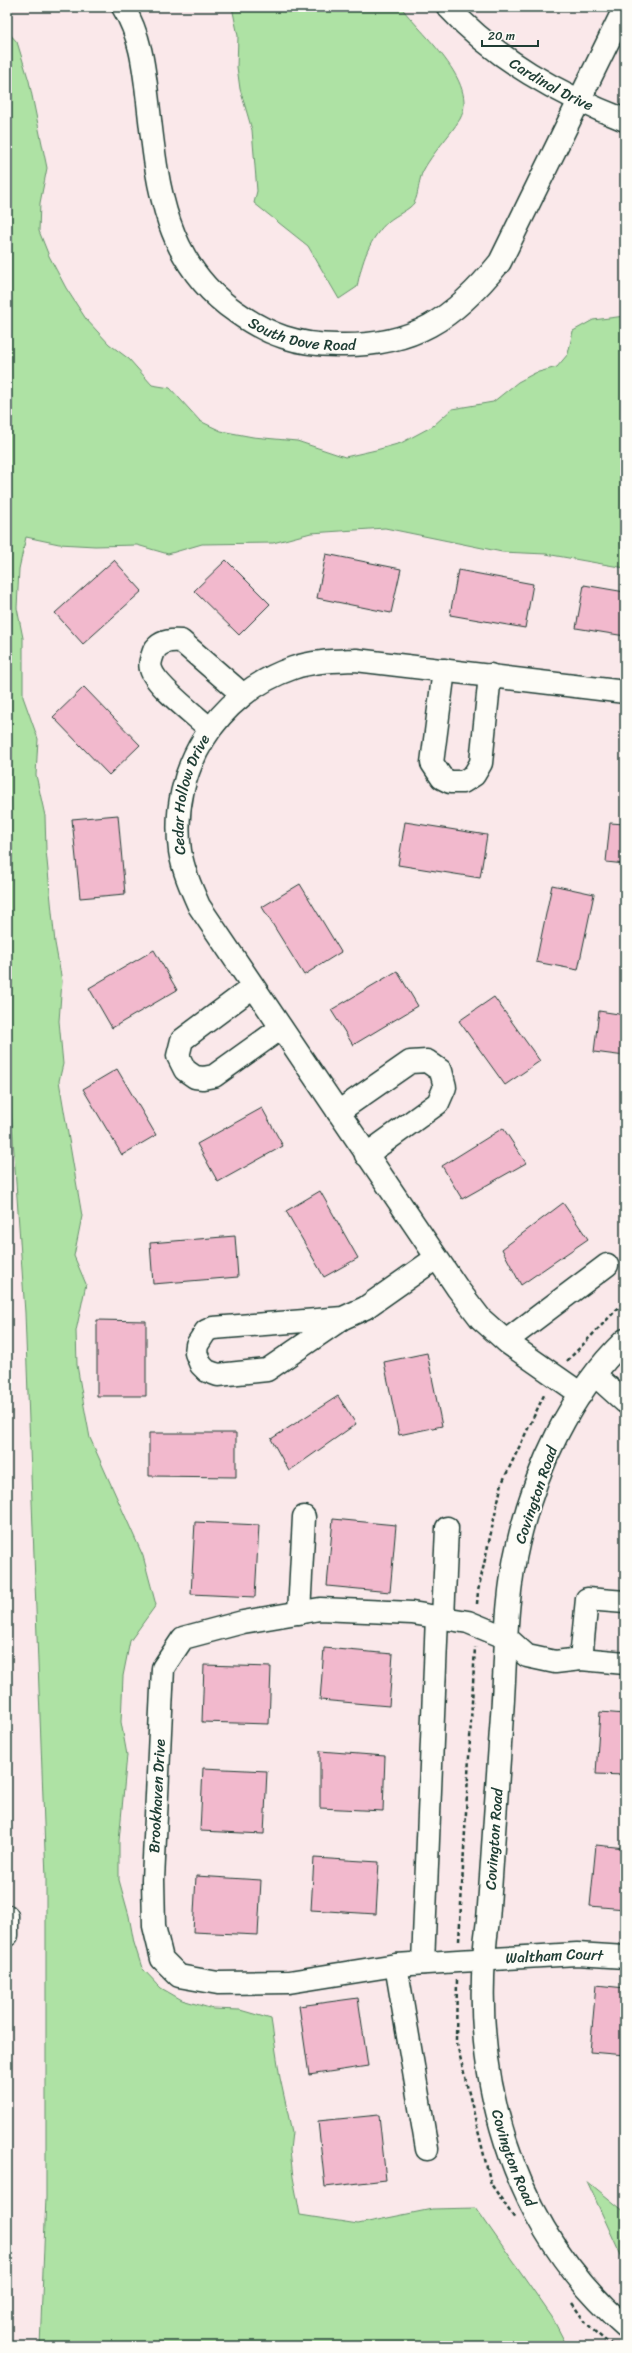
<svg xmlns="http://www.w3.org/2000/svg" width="632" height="2353" viewBox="0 0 632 2353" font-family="Sriracha,sans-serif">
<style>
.green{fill:#aee2a4;stroke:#66906c}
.building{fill:#f2b9cd;stroke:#1f3d34}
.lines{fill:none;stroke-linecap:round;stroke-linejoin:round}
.minor-casing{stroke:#1f3d34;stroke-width:25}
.highway-casing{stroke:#1f3d34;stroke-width:25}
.path{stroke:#1f3d34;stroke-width:2.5;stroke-dasharray:4 3;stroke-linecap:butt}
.minor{stroke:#fdfcf7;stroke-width:22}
.highway{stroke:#fdfcf7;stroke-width:22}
.labels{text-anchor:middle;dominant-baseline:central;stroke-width:4;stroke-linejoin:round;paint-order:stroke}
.street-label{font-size:15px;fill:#1f3d34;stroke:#fdfcf7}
</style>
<rect width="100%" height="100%" fill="#fae8ea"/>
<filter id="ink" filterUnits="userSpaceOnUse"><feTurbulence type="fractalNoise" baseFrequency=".025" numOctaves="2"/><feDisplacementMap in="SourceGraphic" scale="8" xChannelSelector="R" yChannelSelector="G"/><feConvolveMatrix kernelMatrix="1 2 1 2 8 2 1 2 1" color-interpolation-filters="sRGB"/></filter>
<g filter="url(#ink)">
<g class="green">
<path d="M232,7H401C420,33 480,82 460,119C449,137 433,152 423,171C418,181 419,194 414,203C409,210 396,215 389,221C369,238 362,262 357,287L339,299L308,246L254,203L257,191L252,130L240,89L237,67L238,36Z"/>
<polygon points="7,31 17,42 29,81 47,168 40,203 39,231 49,256 66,288 86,319 109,344 129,359 152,385 170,388 200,421 221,431 253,437 297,441 345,457 376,450 401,443 433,426 452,409 493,402 518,382 535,373 557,367 568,354 573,331 593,320 625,316 625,568 546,554 502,552 385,528 311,533 273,543 202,544 168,554 137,545 95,546 59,544 26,537 19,569 17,608 23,638 23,697 38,739 36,775 45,816 46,850 55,943 62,981 59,1021 63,1064 59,1081 82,1216 74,1256 86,1284 76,1331 77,1365 84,1406 90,1438 143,1556 156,1605 130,1641 123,1676 121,1722 127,1755 119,1841 119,1880 129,1916 134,1943 142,1968 161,1988 182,2000 213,2009 240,2010 271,2019 280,2078 292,2132 290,2150 293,2177 300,2215 358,2224 432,2209 476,2208 552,2317 567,2346 40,2346 46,2197 46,1878 25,1313 7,1052"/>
<polygon points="587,2181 625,2212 625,2264"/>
</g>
<g class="building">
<polygon points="326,554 401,569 391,613 317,598"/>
<polygon points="114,560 142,591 83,644 55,613"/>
<polygon points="226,560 270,604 239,635 194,591"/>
<polygon points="458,570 533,584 525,628 450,615"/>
<polygon points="584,585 625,592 625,636 576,628"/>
<polygon points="84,687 140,745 109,775 53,717"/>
<polygon points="118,815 125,894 80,898 72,819"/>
<polygon points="405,822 487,835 480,878 398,865"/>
<polygon points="610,823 625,824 625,864 606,862"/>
<polygon points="300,884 341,952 304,975 262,907"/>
<polygon points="552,885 594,894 578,970 536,962"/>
<polygon points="154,950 177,990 112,1028 89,988"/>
<polygon points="397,971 418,1006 353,1045 331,1010"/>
<polygon points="494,997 540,1061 505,1085 459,1021"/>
<polygon points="599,1011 625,1015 625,1056 594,1052"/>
<polygon points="117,1069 156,1135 122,1155 83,1089"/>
<polygon points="262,1108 283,1146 218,1182 197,1144"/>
<polygon points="503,1128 526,1163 462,1199 442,1166"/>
<polygon points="320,1191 358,1258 324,1277 286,1211"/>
<polygon points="563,1203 588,1239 521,1285 502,1249"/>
<polygon points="235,1236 238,1277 153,1284 150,1243"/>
<polygon points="97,1320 146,1321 146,1396 97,1396"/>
<polygon points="427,1353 442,1426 399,1435 384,1362"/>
<polygon points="338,1396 356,1424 289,1471 271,1439"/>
<polygon points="149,1433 236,1433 236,1477 149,1476"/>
<polygon points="333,1519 396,1525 390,1592 327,1586"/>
<polygon points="195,1522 259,1525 255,1597 191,1594"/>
<polygon points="324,1648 393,1654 389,1706 320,1700"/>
<polygon points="204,1665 271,1667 269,1724 202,1722"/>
<polygon points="600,1712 625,1714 625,1775 596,1774"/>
<polygon points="320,1751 385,1756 383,1811 320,1808"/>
<polygon points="203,1768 267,1771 264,1834 200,1831"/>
<polygon points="596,1845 625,1848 625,1909 590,1906"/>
<polygon points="314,1858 379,1862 376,1914 311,1910"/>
<polygon points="196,1876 261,1880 258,1935 193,1932"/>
<polygon points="596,1985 625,1988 625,2055 590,2052"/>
<polygon points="358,1998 368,2066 309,2075 299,2006"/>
<polygon points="379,2115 386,2180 325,2187 318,2121"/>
</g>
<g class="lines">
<defs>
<g id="minor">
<path id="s1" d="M123,7C141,36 144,68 148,102C157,182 163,262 236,312C268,335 298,345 337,345C413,347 454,319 500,262L625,7"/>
<path id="s2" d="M448,7C497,60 558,94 625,120"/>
<polyline points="444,670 432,763 442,778 450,782 463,782 474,775 481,763 490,675"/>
<path d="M210,729C196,716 155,685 151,669C149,663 152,657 154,651C160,641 171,640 181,641L242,694"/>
<polyline points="253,987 182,1040 178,1056 185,1070 195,1077 203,1078 214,1076 281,1028"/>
<polyline points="338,1112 410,1062 427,1061 441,1071 445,1087 438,1103 366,1155"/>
<polyline points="343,1318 213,1328 206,1331 197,1345 196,1353 201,1365 207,1371 218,1375 267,1370 343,1318 365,1308 436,1258"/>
<path id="s3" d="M625,1340C570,1393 535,1470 518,1544C505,1599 506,1659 502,1715C497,1784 493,1852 488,1920C467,2069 510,2226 625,2326"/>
<polyline points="506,1341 607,1265"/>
<polyline points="595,1375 625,1402"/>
<path id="s4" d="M581,1394L508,1343L481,1319L458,1289L199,906C191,888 183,870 180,851C169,770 217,694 293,668C314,661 335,661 356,660L625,692"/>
<polyline points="299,1613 304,1517"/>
<polyline points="443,1618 447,1528"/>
<polyline points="581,1659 587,1599 625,1602"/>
<path id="s5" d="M625,1663L581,1659L555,1662L527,1656L507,1638L468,1622L412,1613L320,1609L243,1622L183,1638L163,1668L153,1880L154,1926L162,1959L179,1976L218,1983L289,1982L396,1965L458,1961L577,1954L625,1957"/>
<polyline points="423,1963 437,1617"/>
<polyline points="396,1965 427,2149"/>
</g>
<polyline id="highway" points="7,1916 7,1935"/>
</defs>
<use href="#minor" class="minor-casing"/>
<use href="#highway" class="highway-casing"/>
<g class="path">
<polyline points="567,1361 625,1301"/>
<polyline points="477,1604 478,1591 502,1483 545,1393"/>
<polyline points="459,1941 475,1647"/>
<polyline points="457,1980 456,2040 491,2184 515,2219"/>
<polyline points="572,2303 587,2325 612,2346"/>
</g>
<use href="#minor" class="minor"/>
<use href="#highway" class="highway"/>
</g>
</g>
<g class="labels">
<g class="street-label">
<text stroke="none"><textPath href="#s2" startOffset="130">Cardinal Drive</textPath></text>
<text stroke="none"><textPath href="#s1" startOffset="407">South Dove Road</textPath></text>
<text stroke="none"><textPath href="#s4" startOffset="742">Cedar Hollow Drive</textPath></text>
<text transform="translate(536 1495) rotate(-71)">Covington Road</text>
<text transform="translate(157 1796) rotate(-87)">Brookhaven Drive</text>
<text transform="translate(494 1839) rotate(-86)">Covington Road</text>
<text stroke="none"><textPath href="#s5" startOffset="1187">Waltham Court</textPath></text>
<text stroke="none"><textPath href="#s3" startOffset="853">Covington Road</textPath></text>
</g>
</g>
<rect width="632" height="2353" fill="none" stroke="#fdfcf7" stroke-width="24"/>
<rect x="12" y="12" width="608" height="2329" fill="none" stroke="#1f3d34" stroke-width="1.5" filter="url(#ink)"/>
<path d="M482 40v6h56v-6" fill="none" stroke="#1f3d34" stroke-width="2"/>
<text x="488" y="40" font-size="12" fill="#1f3d34" stroke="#fdfcf7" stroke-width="3" paint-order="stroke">20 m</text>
</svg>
